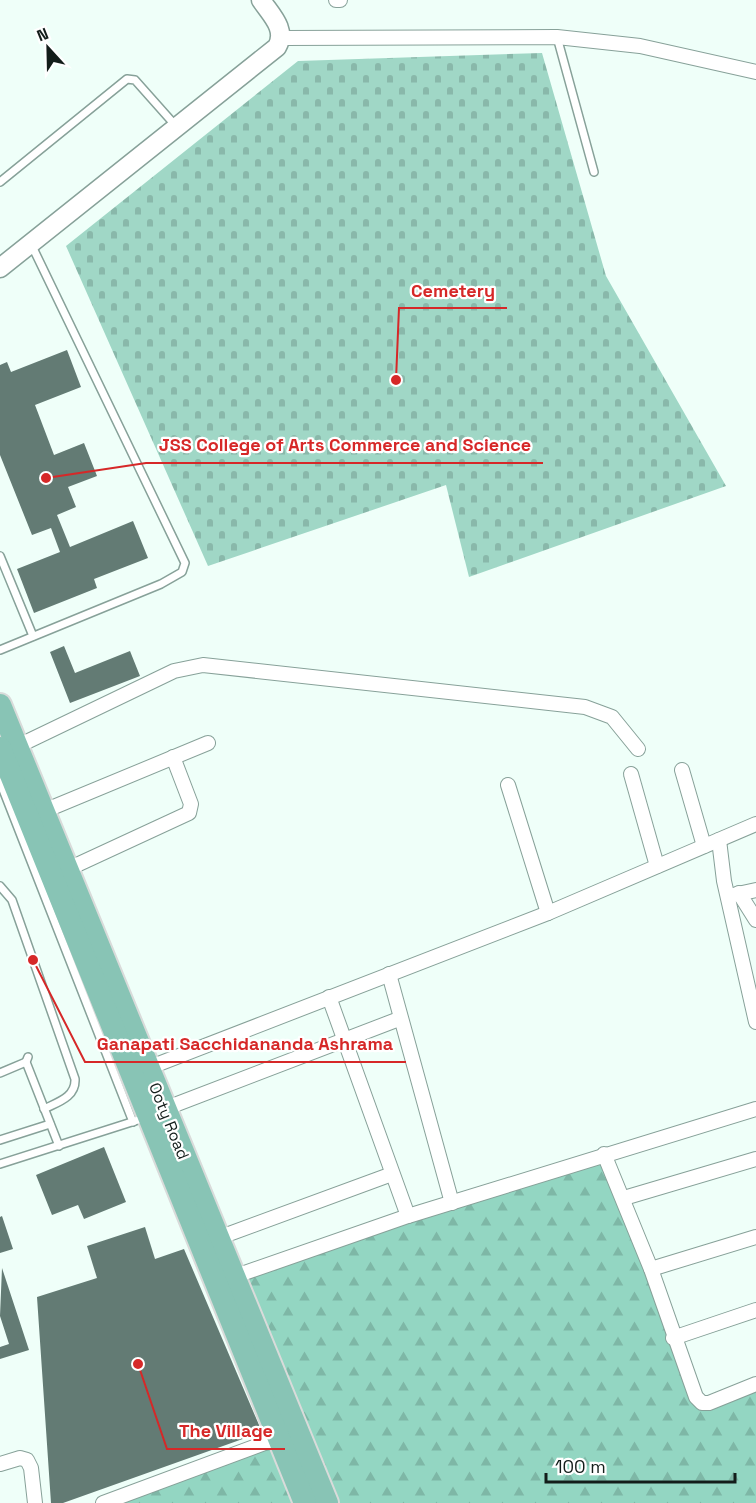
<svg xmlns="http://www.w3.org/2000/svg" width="756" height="1503" viewBox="0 0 756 1503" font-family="'Space Grotesk',sans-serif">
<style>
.forest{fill:url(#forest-firs)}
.cemetery{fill:url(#cemetery-stones)}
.building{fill:#637b74}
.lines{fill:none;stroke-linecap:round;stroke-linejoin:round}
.service-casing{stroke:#87a199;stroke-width:10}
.minor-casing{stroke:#87a199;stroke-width:16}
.tertiary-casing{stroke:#87a199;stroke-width:21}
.primary-casing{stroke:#d9dbda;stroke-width:26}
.service{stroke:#fff;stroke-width:7}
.minor{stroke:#fff;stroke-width:14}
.tertiary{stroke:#fff;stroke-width:18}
.primary{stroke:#88c4b5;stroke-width:22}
.labels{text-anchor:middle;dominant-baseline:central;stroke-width:4.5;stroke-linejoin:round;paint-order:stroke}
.street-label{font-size:16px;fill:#131d1a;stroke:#fff}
.leader{fill:none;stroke:#d62828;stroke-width:2}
.callout-dot{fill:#d62828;stroke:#fff;stroke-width:2}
.callout-label{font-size:18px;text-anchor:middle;font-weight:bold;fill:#d62828;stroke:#fff;stroke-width:4.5;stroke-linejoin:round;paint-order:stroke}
</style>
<defs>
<pattern id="forest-firs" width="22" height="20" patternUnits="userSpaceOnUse" patternTransform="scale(1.5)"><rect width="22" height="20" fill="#93d6c2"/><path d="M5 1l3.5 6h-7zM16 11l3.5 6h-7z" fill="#7eb7a6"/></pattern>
<pattern id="cemetery-stones" width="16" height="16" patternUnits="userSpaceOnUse" patternTransform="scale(1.5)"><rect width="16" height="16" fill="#a0d7c6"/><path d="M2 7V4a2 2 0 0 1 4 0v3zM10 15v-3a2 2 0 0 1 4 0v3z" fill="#89b8aa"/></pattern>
</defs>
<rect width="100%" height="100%" fill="#effff9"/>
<g class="forest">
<polygon points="604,1154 702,1403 756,1384 756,1503 324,1503 234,1277"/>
<polygon points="278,1438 305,1503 109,1503"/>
</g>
<polygon class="cemetery" points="542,53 606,276 726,486 469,577 446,485 208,566 66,246 298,61"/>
<g class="building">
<polygon points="67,350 81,387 35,405 54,455 84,443 97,476 68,487 76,507 57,515 70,547 133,521 148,558 94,579 97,588 34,613 17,569 60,552 51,528 32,535 0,455 0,365 7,362 11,372"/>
<polygon points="64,646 75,673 130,651 140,676 70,703 50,652"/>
<polygon points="104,1147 126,1202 84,1219 78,1205 52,1215 36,1175"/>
<polygon points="2,1216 13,1249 0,1253 0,1217"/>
<polygon points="145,1227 155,1259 184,1249 262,1432 63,1503 51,1503 37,1297 97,1278 87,1246"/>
<polygon points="2,1268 29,1350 0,1359 0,1347 9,1344 0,1316"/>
</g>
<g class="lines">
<defs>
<g id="service">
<polyline points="557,37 594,172"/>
<polyline points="0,182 127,79 135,80 175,125"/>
<polyline points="0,556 33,636"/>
<polyline points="0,650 161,584 182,572 185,563 32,246"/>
<polyline points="0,782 133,1122"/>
<path d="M0,886L12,900L75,1079C76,1097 58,1102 44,1109"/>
<polyline points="28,1057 26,1062 59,1146"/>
<polyline points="0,1073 26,1062"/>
<polyline points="0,1140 50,1124"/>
<polyline points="0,1164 138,1120"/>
</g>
<g id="minor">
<polyline points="336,0 340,0"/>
<polyline points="282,38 557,37 640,46 756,72"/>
<polyline points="18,746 174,671 203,665 585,707 612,717 638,749"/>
<polyline points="682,770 704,846"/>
<polyline points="631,774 657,866"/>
<polyline points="508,785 548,913"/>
<polyline points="44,811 208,743"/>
<polyline points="719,840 724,881 756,1022"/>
<polyline points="68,869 189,813 191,804 173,757"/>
<polyline points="739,893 756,920"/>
<polyline points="733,895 756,890"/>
<polyline points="389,974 452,1203"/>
<polyline points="329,997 408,1216"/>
<polyline points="148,1068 548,913 756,824"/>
<polyline points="164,1109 399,1019"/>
<polyline points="604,1154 651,1269 696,1397 702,1403 709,1403 756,1384"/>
<polyline points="624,1198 756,1159"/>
<polyline points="218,1238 392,1174"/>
<polyline points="651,1269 756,1237"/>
<polyline points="230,1278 408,1216 756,1109"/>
<polyline points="673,1338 756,1310"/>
<polyline points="0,1464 20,1458 27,1460 31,1468 35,1503"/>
<polyline points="103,1503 278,1438"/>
</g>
<path id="tertiary" d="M0,268L277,47C287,29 271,15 261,0"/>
<g id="primary">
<polyline points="0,705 327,1503"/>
<polyline points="0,748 305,1503"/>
</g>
</defs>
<use href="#service" class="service-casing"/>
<use href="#minor" class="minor-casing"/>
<use href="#tertiary" class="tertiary-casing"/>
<use href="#primary" class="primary-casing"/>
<use href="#service" class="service"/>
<use href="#minor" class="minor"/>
<use href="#tertiary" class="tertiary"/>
<use href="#primary" class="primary"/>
</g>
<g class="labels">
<g class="street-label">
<text transform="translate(169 1121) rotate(68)">Ooty Road</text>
</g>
</g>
<path class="leader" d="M396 380L399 308H507M46 478L146 463H543M33 960L85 1062H406M138 1364L167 1449H285"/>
<g class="callout-dot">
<circle cx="396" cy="380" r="6"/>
<circle cx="46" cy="478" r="6"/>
<circle cx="33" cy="960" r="6"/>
<circle cx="138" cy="1364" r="6"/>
</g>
<g class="callout-label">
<text x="453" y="297">Cemetery</text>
<text x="345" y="451">JSS College of Arts Commerce and Science</text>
<text x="245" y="1050">Ganapati Sacchidananda Ashrama</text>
<text x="226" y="1437">The Village</text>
</g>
<g transform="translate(48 48) rotate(338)" stroke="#ffffff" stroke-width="4.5" paint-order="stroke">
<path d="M0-4.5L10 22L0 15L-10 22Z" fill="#131d1a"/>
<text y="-9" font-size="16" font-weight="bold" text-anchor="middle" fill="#131d1a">N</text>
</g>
<path d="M546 1473v9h189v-9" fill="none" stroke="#131d1a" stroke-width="3"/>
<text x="555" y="1473" font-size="18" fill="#131d1a" stroke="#ffffff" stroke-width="4.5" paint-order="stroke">100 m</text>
</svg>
